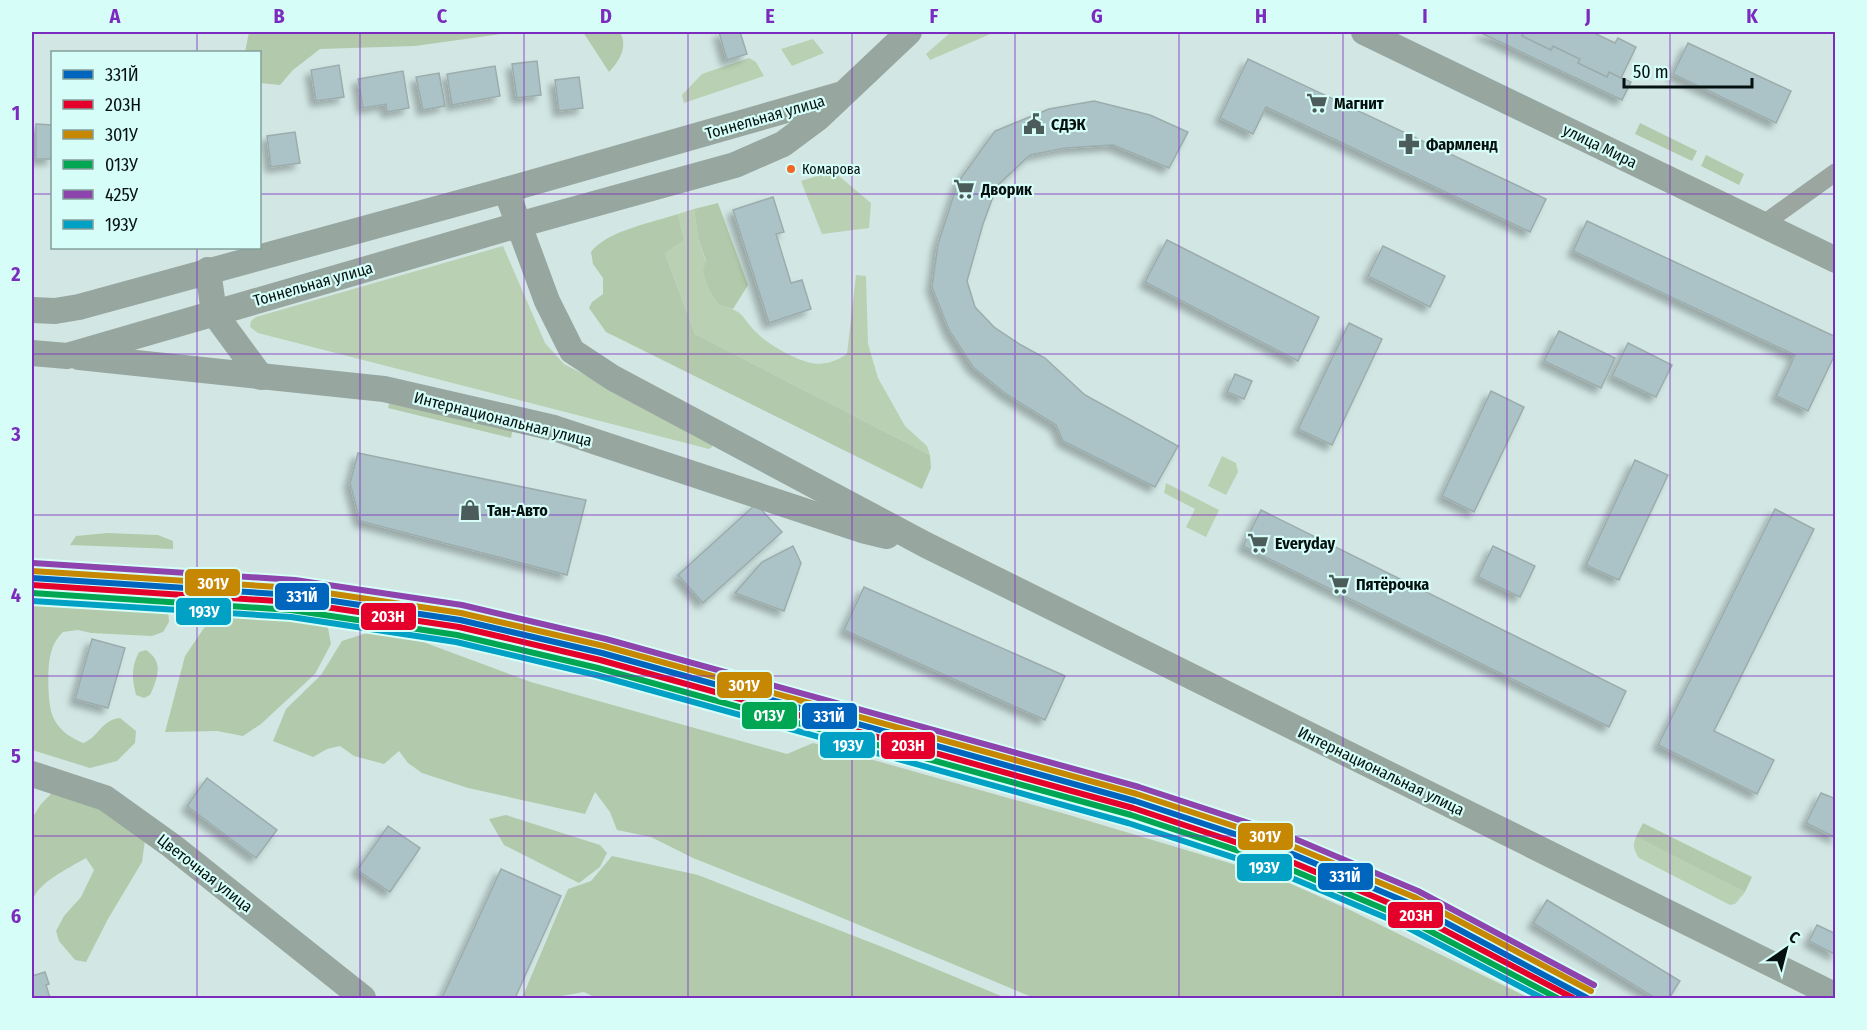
<svg xmlns="http://www.w3.org/2000/svg" width="1867" height="1030" viewBox="0 0 1867 1030" font-family="'Fira Sans Condensed',sans-serif">
<style>
.green{fill:#b9d0b2}
.forest{fill:#b2caab}
.building{fill:#abc3c6;stroke:#9cacac;stroke-width:1.5;filter:url(#shadow)}
.lines{fill:none;stroke-linecap:round;stroke-linejoin:round}
.street{stroke:#9ca6a1;stroke-width:18}
.secondary{stroke:#98a6a0;stroke-width:26}
.rail-1-casing{stroke:#d6fdf7;stroke-width:10}
.rail-2-casing{stroke:#d6fdf7;stroke-width:10}
.rail-3-casing{stroke:#d6fdf7;stroke-width:10}
.rail-4-casing{stroke:#d6fdf7;stroke-width:10}
.rail-5-casing{stroke:#d6fdf7;stroke-width:10}
.rail-6-casing{stroke:#d6fdf7;stroke-width:10}
.rail-1{stroke:#0065bd;stroke-width:6}
.rail-2{stroke:#e4002b;stroke-width:6}
.rail-3{stroke:#c68803;stroke-width:6}
.rail-4{stroke:#00a651;stroke-width:6}
.rail-5{stroke:#8e44ad;stroke-width:6}
.rail-6{stroke:#00a1c4;stroke-width:6}
.grid{fill:none;stroke:#7b2cbf;stroke-width:1.5;stroke-opacity:0.55}
.bus-dot{fill:#f26522;stroke:#d6fdf7;stroke-width:2}
.labels{text-anchor:middle;dominant-baseline:central;stroke-width:4.5;stroke-linejoin:round;paint-order:stroke}
.bus-label{font-size:14px;fill:#041110;stroke:#d6fdf7;text-anchor:start}
.poi-label{font-size:16px;font-weight:bold;fill:#041110;stroke:#d6fdf7;text-anchor:start}
.street-label{font-size:16px;fill:#041110;stroke:#d6fdf7}
.line-badge{stroke:#d6fdf7;stroke-width:2}
.badge-label{font-size:16px;text-anchor:middle;font-weight:bold;fill:#fff}
.neatline{fill:none;stroke:#7b2cbf;stroke-width:2}
.grid-label{font-size:20px;text-anchor:middle;font-weight:bold;fill:#7b2cbf}
</style>
<defs>
<filter id="shadow"><feDropShadow dx="-5.5" dy="5.5" stdDeviation="3" flood-color="#0004"/></filter>
</defs>
<rect width="100%" height="100%" fill="#d2e7e4"/>
<g class="green">
<polygon points="951,32 995,32 930,60 926,54"/>
<polygon points="813,39 824,53 792,66 781,49"/>
<polygon points="749,58 756,62 764,76 684,103 682,95 702,74"/>
<polygon points="833,171 871,203 869,228 822,234 801,181"/>
<path d="M694,209L698,238L720,305C747,313 739,315 756,332C763,340 774,346 782,351C806,364 823,370 847,354L856,275L866,276L868,344L878,378L905,426L927,446L930,455L695,334L665,254L684,240L678,214Z"/>
<polygon points="503,246 545,343 564,364 712,441 712,447 709,449 258,333 250,327 251,321 256,317"/>
<polygon points="1222,456 1236,463 1238,472 1226,495 1208,486"/>
<polygon points="1166,483 1219,510 1206,537 1186,527 1195,509 1164,493"/>
<path d="M1636,837L1745,892L1735,904L1730,905L1639,858C1634,850 1632,846 1636,837Z"/>
</g>
<g class="forest">
<polygon points="249,32 516,32 415,46 320,49 293,70 280,85 260,83 260,52 245,52"/>
<path d="M583,32H620C628,47 620,60 609,72Z"/>
<polygon points="1640,123 1697,151 1692,161 1635,134"/>
<polygon points="1706,155 1744,174 1739,185 1701,166"/>
<polygon points="718,203 748,285 733,309 720,305 710,291 703,272 706,261 698,238 694,209"/>
<path d="M678,214L684,240L665,254L695,334L930,455L931,468L922,489L606,332L589,308L592,302L603,294V278L593,264L591,252C606,231 654,222 678,214Z"/>
<polygon points="391,398 513,428 511,438 388,408"/>
<polygon points="107,533 158,535 173,541 173,549 70,545 76,536"/>
<path d="M32,595C68,597 137,595 168,609L169,622L163,632L152,636L91,633L78,630L63,632C57,638 53,644 51,653C47,665 47,707 54,719C60,731 71,738 83,743C98,738 102,719 120,718L136,731L135,743L117,761L90,768L32,750Z"/>
<polygon points="249,610 322,619 328,628 331,644 315,674 261,724 243,736 217,731 165,732 185,656 204,628 216,616"/>
<polygon points="370,632 399,633 531,682 787,754 813,743 1069,815 1273,876 1350,910 1529,998 1034,998 799,900 693,858 651,837 617,830 610,812 595,792 585,814 468,788 422,773 408,763 399,751 384,764 354,756 340,746 327,749 313,757 273,741 286,709 321,675 342,641"/>
<path d="M146,650C164,662 158,677 150,695L144,698L136,695C132,679 131,667 139,652Z"/>
<path d="M55,790L107,809L145,840L142,862L108,919L86,962L75,960L59,941L56,931L64,916L81,897L94,870L86,858C71,867 34,884 33,902C31,915 35,927 32,940V818L41,804Z"/>
<polygon points="506,815 600,845 607,853 600,867 579,883 504,845 489,819"/>
<polygon points="1643,823 1752,877 1745,892 1636,837"/>
<polygon points="612,856 698,875 890,950 1006,998 596,998 584,992 551,998 522,998 568,889 591,881"/>
</g>
<g class="building">
<polygon points="719,32 740,32 747,54 727,60"/>
<polygon points="1479,32 1524,32 1522,36 1551,50 1553,46 1580,59 1578,63 1607,77 1609,72 1631,82 1622,100"/>
<polygon points="1524,32 1597,32 1596,34 1615,43 1618,38 1636,47 1621,78 1609,72 1607,77 1578,63 1580,59 1553,46 1551,50 1522,36"/>
<polygon points="1688,43 1791,91 1776,123 1673,74"/>
<polygon points="1248,59 1546,199 1530,232 1266,107 1253,134 1220,118"/>
<polygon points="537,61 541,95 517,98 512,64"/>
<polygon points="339,65 344,97 316,101 311,70"/>
<polygon points="495,66 500,96 452,105 447,74"/>
<polygon points="403,71 409,108 387,112 386,104 363,108 358,79"/>
<polygon points="439,73 445,106 423,110 416,77"/>
<polygon points="579,77 583,108 559,111 555,80"/>
<polygon points="1094,101 1150,115 1188,132 1169,168 1113,145 1066,148 1030,155 997,186 983,224 967,281 975,307 994,327 1021,345 1045,358 1085,395 1178,446 1155,487 1063,441 1056,425 1006,394 973,367 949,330 932,287 938,244 958,182 995,131 1049,109"/>
<polygon points="36,124 52,125 52,159 36,159"/>
<polygon points="295,132 300,163 271,167 267,136"/>
<polygon points="773,197 784,232 776,234 791,283 802,280 811,309 769,323 733,210"/>
<polygon points="1587,221 1836,337 1836,352 1808,411 1776,396 1795,355 1573,251"/>
<polygon points="1167,240 1319,317 1298,361 1145,282"/>
<polygon points="1383,246 1445,276 1430,307 1368,276"/>
<polygon points="1349,323 1382,339 1332,445 1298,429"/>
<polygon points="1559,331 1615,358 1601,388 1544,361"/>
<polygon points="1628,343 1672,365 1656,397 1612,376"/>
<polygon points="1235,374 1252,381 1244,399 1227,392"/>
<polygon points="1491,391 1524,407 1474,512 1442,496"/>
<polygon points="358,453 586,500 567,575 360,521 350,483"/>
<polygon points="1635,460 1668,475 1619,580 1586,565"/>
<polygon points="756,504 782,532 703,603 678,575"/>
<polygon points="1775,509 1814,529 1714,731 1774,760 1757,794 1658,745"/>
<polygon points="1261,510 1626,691 1609,727 1243,546"/>
<polygon points="793,546 801,563 784,611 735,593 762,562"/>
<polygon points="1493,546 1535,566 1520,597 1478,577"/>
<polygon points="864,587 1065,676 1045,720 844,630"/>
<polygon points="92,639 125,648 108,708 75,699"/>
<polygon points="207,778 277,830 256,858 187,806"/>
<polygon points="1821,793 1836,799 1836,838 1806,823"/>
<polygon points="388,826 420,848 390,892 357,870"/>
<polygon points="501,869 561,896 515,998 442,998"/>
<polygon points="1547,900 1680,981 1669,998 1655,998 1533,923"/>
<polygon points="1817,925 1836,934 1836,955 1809,941"/>
<polygon points="45,972 49,984 46,985 50,998 34,998 32,992 32,976"/>
</g>
<g class="lines">
<polyline class="street" points="1762,225 1836,172"/>
<g class="secondary">
<polyline points="1364,32 1836,260"/>
<polyline points="506,190 547,301 572,351 613,378 926,545 1836,996"/>
<polyline points="208,270 214,313 261,377"/>
<polyline points="32,310 55,311 79,307 506,190 839,95"/>
<polyline points="32,353 67,356 518,225 735,165 783,144 818,118 909,32"/>
<polyline points="79,357 384,389 554,428 862,530 887,536"/>
<polyline points="32,774 105,798 172,846 363,998"/>
</g>
<defs>
<polyline id="rail-1" points="32,578 293,595 460,620 602,653 1135,801 1283,850 1411,904 1587,998"/>
<polyline id="rail-2" points="32,585 292,602 459,627 600,660 1133,808 1280,857 1408,911 1573,998"/>
<polyline id="rail-3" points="32,571 294,588 461,613 604,646 1137,794 1285,843 1414,897 1591,991"/>
<polyline id="rail-4" points="32,593 291,610 457,635 598,668 1131,815 1278,864 1405,918 1557,998"/>
<polyline id="rail-5" points="33,563 295,580 462,605 606,639 1139,787 1288,836 1418,891 1594,985"/>
<polyline id="rail-6" points="32,601 291,617 456,642 596,675 1128,823 1275,871 1401,924 1542,998"/>
</defs>
<use href="#rail-1" class="rail-1-casing"/>
<use href="#rail-2" class="rail-2-casing"/>
<use href="#rail-3" class="rail-3-casing"/>
<use href="#rail-4" class="rail-4-casing"/>
<use href="#rail-5" class="rail-5-casing"/>
<use href="#rail-6" class="rail-6-casing"/>
<use href="#rail-1" class="rail-1"/>
<use href="#rail-2" class="rail-2"/>
<use href="#rail-3" class="rail-3"/>
<use href="#rail-4" class="rail-4"/>
<use href="#rail-5" class="rail-5"/>
<use href="#rail-6" class="rail-6"/>
</g>
<path class="grid" d="M197,32V52M360,32V998M524,32V998M688,32V998M852,32V998M1015,32V998M1179,32V998M1343,32V998M1507,32V998M1670,32V998M32,194H52M260,194H1836M197,248V998M32,354H1836M32,515H1836M32,676H1836M32,836H1836"/>
<defs>
<symbol id="supermarket-bare" viewBox="-9 -9 18 18"><path d="M-6-5.5h2.5l.6 2H6L4.5 2H-2.5L-4.4-4H-6ZM-1.5 3.2a1.3 1.3 0 1 0 .1 0ZM3 3.2a1.3 1.3 0 1 0 .1 0Z" fill="#4c5c5a" stroke="#d6fdf7" stroke-width="2.5" paint-order="stroke"/></symbol>
<symbol id="civic-bare" viewBox="-9 -9 18 18"><path d="M-.6-6.5H3V-4.5H.6V-3L4-1V1h2V6H-6V1h2V-1L-.6-3ZM-1.2 2.5V6h2.4V2.5Z" fill="#4c5c5a" stroke="#d6fdf7" stroke-width="2.5" paint-order="stroke"/></symbol>
<symbol id="pharmacy-bare" viewBox="-9 -9 18 18"><path d="M-2-6h4v4h4v4h-4v4h-4v-4h-4v-4h4Z" fill="#4c5c5a" stroke="#d6fdf7" stroke-width="2.5" paint-order="stroke"/></symbol>
<symbol id="shop-bare" viewBox="-9 -9 18 18"><path d="M-5-2.5h2.3a2.7 3.5 0 0 1 5.4 0H5L5.5 6h-11ZM-1.5-2.5h3a1.5 2.3 0 0 0-3 0Z" fill="#4c5c5a" stroke="#d6fdf7" stroke-width="2.5" paint-order="stroke"/></symbol>
</defs>
<g fill-rule="evenodd">
<use href="#supermarket-bare" x="1302" y="88" width="30" height="30"/>
<use href="#civic-bare" x="1019" y="109" width="30" height="30"/>
<use href="#pharmacy-bare" x="1394" y="129" width="30" height="30"/>
<use href="#supermarket-bare" x="949" y="174" width="30" height="30"/>
<use href="#shop-bare" x="455" y="495" width="30" height="30"/>
<use href="#supermarket-bare" x="1243" y="528" width="30" height="30"/>
<use href="#supermarket-bare" x="1324" y="569" width="30" height="30"/>
</g>
<circle class="bus-dot" cx="791" cy="169" r="5"/>
<g class="labels">
<g class="bus-label">
<text x="802" y="169">Комарова</text>
</g>
<g class="poi-label">
<text x="1334" y="103">Магнит</text>
<text x="1051" y="124">СДЭК</text>
<text x="1426" y="144">Фармленд</text>
<text x="981" y="189">Дворик</text>
<text x="487" y="510">Тан-Авто</text>
<text x="1275" y="543">Everyday</text>
<text x="1356" y="584">Пятёрочка</text>
</g>
<g class="street-label">
<text transform="translate(765 117) rotate(-16)">Тоннельная улица</text>
<text transform="translate(1600 146) rotate(26)">улица Мира</text>
<text transform="translate(313 284) rotate(-16)">Тоннельная улица</text>
<text transform="translate(503 419) rotate(14)">Интернациональная улица</text>
<text transform="translate(1381 771) rotate(26)">Интернациональная улица</text>
<text transform="translate(205 873) rotate(38)">Цветочная улица</text>
</g>
</g>
<g class="line-badge">
<rect x="184" y="568" width="57" height="29" rx="6" fill="#c68803"/>
<rect x="274" y="582" width="56" height="29" rx="6" fill="#0065bd"/>
<rect x="175" y="597" width="57" height="29" rx="6" fill="#00a1c4"/>
<rect x="360" y="602" width="57" height="29" rx="6" fill="#e4002b"/>
<rect x="716" y="671" width="57" height="28" rx="6" fill="#c68803"/>
<rect x="741" y="701" width="57" height="29" rx="6" fill="#00a651"/>
<rect x="801" y="702" width="57" height="28" rx="6" fill="#0065bd"/>
<rect x="819" y="731" width="57" height="28" rx="6" fill="#00a1c4"/>
<rect x="880" y="731" width="56" height="29" rx="6" fill="#e4002b"/>
<rect x="1237" y="822" width="57" height="29" rx="6" fill="#c68803"/>
<rect x="1236" y="853" width="57" height="29" rx="6" fill="#00a1c4"/>
<rect x="1317" y="862" width="57" height="29" rx="6" fill="#0065bd"/>
<rect x="1387" y="901" width="57" height="28" rx="6" fill="#e4002b"/>
</g>
<g class="badge-label">
<text x="213" y="589">301У</text>
<text x="302" y="602">331Й</text>
<text x="204" y="617">193У</text>
<text x="388" y="622">203Н</text>
<text x="744" y="691">301У</text>
<text x="769" y="721">013У</text>
<text x="829" y="722">331Й</text>
<text x="848" y="751">193У</text>
<text x="908" y="751">203Н</text>
<text x="1265" y="842">301У</text>
<text x="1264" y="873">193У</text>
<text x="1345" y="882">331Й</text>
<text x="1416" y="921">203Н</text>
</g>
<rect width="1867" height="1030" fill="none" stroke="#d6fdf7" stroke-width="66"/>
<rect x="51" y="51" width="210" height="198" fill="#d6fdf7" stroke="#829f9b" stroke-width="1.5"/>
<rect x="63" y="70" width="30" height="9" fill="#0065bd" stroke="#829f9b" stroke-width="1.5"/>
<text x="105" y="81" font-size="18" fill="#041110">331Й</text>
<rect x="63" y="100" width="30" height="9" fill="#e4002b" stroke="#829f9b" stroke-width="1.5"/>
<text x="105" y="111" font-size="18" fill="#041110">203Н</text>
<rect x="63" y="130" width="30" height="9" fill="#c68803" stroke="#829f9b" stroke-width="1.5"/>
<text x="105" y="141" font-size="18" fill="#041110">301У</text>
<rect x="63" y="160" width="30" height="9" fill="#00a651" stroke="#829f9b" stroke-width="1.5"/>
<text x="105" y="171" font-size="18" fill="#041110">013У</text>
<rect x="63" y="190" width="30" height="9" fill="#8e44ad" stroke="#829f9b" stroke-width="1.5"/>
<text x="105" y="201" font-size="18" fill="#041110">425У</text>
<rect x="63" y="220" width="30" height="9" fill="#00a1c4" stroke="#829f9b" stroke-width="1.5"/>
<text x="105" y="231" font-size="18" fill="#041110">193У</text>
<g transform="translate(1786 949) rotate(35)" stroke="#d6fdf7" stroke-width="4.5" paint-order="stroke">
<path d="M0-4.5L10 22L0 15L-10 22Z" fill="#041110"/>
<text y="-9" font-size="16" font-weight="bold" text-anchor="middle" fill="#041110">С</text>
</g>
<path d="M1624 78v9h128v-9" fill="none" stroke="#041110" stroke-width="3"/>
<text x="1633" y="78" font-size="18" fill="#041110" stroke="#d6fdf7" stroke-width="4.5" paint-order="stroke">50 m</text>
<rect x="33" y="33" width="1801" height="964" class="neatline"/>
<g class="grid-label">
<text x="115" y="23">A</text>
<text x="279" y="23">B</text>
<text x="442" y="23">C</text>
<text x="606" y="23">D</text>
<text x="770" y="23">E</text>
<text x="934" y="23">F</text>
<text x="1097" y="23">G</text>
<text x="1261" y="23">H</text>
<text x="1425" y="23">I</text>
<text x="1588" y="23">J</text>
<text x="1752" y="23">K</text>
<text x="16" y="120">1</text>
<text x="16" y="281">2</text>
<text x="16" y="441">3</text>
<text x="16" y="602">4</text>
<text x="16" y="763">5</text>
<text x="16" y="923">6</text>
</g>
</svg>
